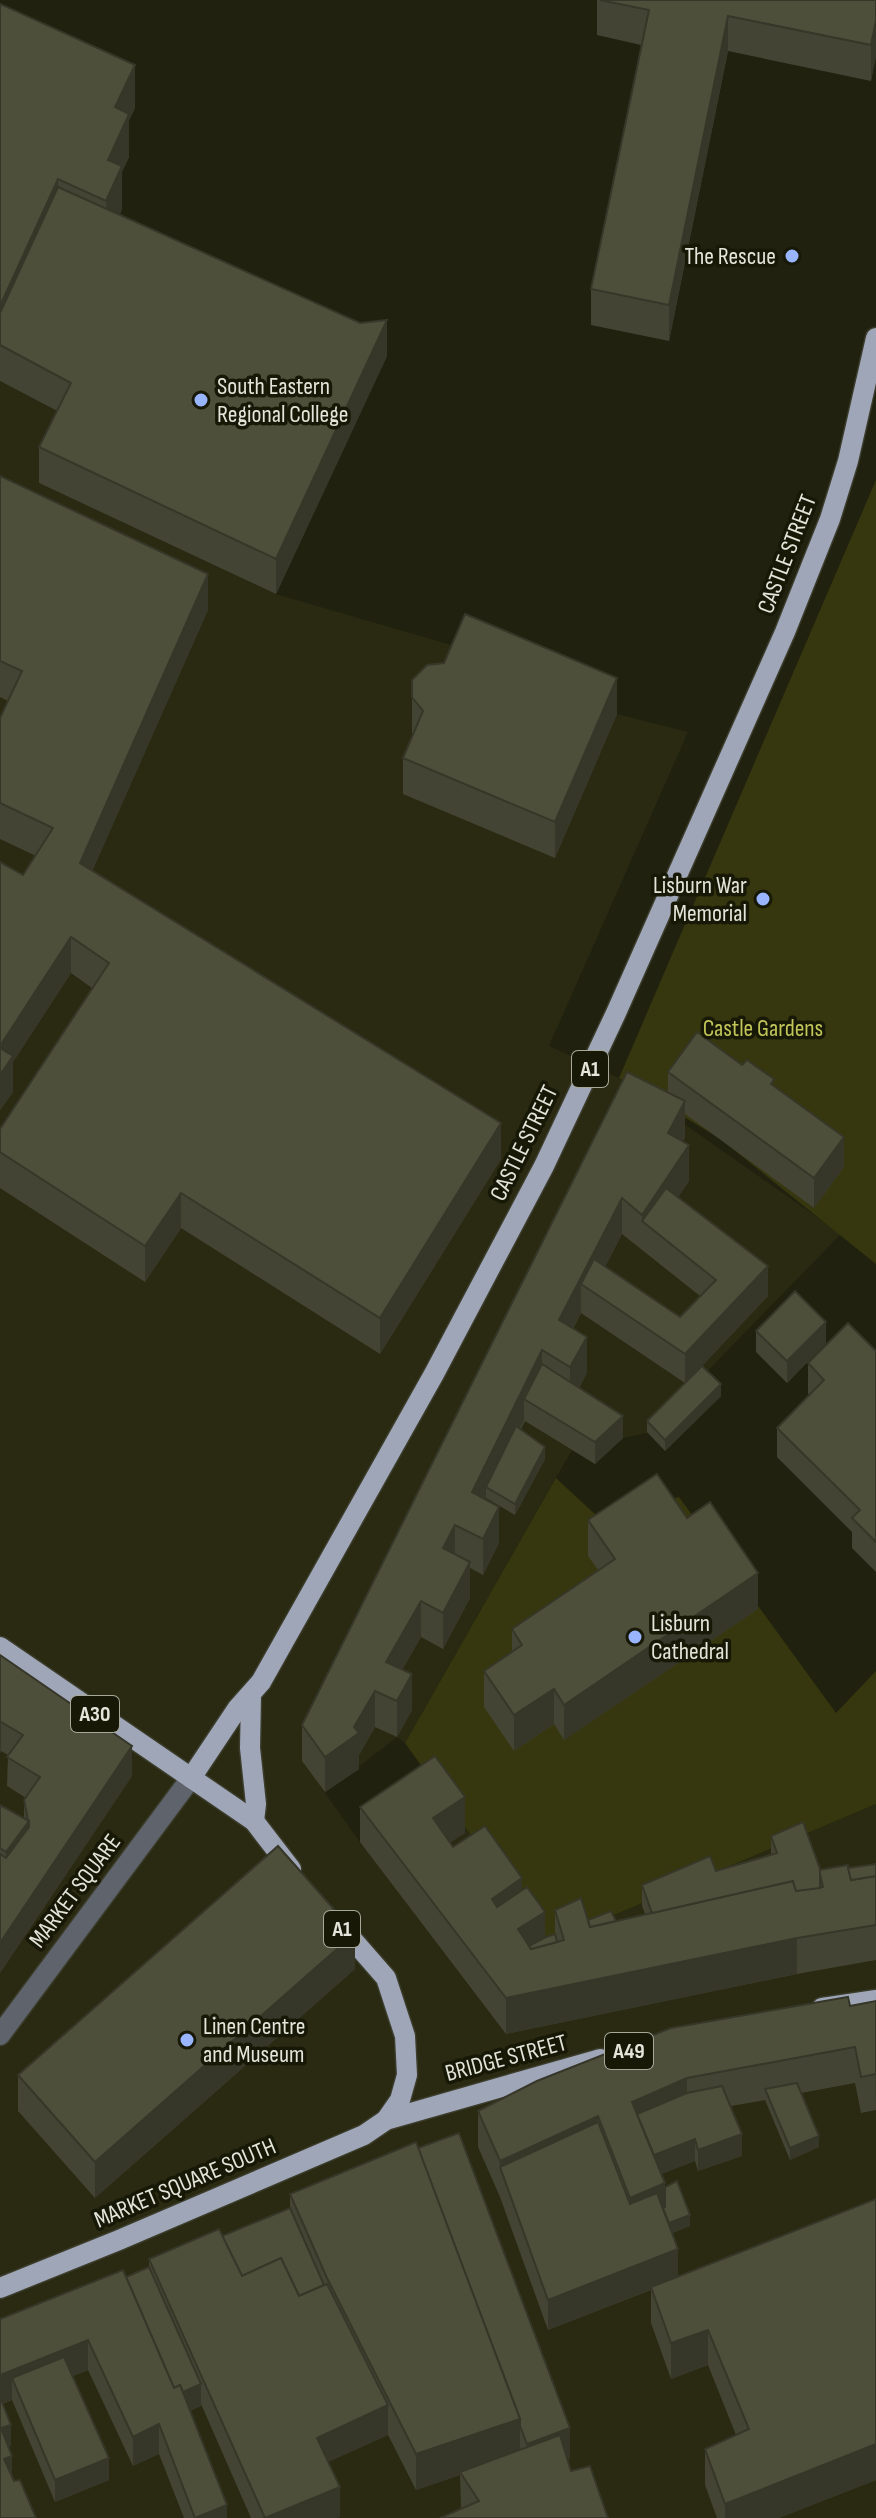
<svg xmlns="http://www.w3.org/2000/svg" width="876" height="2518" viewBox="0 0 876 2518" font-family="'Sofia Sans Condensed',sans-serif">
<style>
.built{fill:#292a11}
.green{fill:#36370e}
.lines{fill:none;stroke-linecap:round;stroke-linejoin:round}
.pedestrian-casing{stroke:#3b3c2b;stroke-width:23}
.primary-casing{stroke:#3b3c2b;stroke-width:23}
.pedestrian{stroke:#5f636b;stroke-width:20}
.primary{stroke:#9fa6b8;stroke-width:20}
.wall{fill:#434433;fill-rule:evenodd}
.shaded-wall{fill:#373729}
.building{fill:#4e4f3b;stroke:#373729;stroke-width:2}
.poi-dot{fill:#98b5fd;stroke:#171806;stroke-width:3}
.labels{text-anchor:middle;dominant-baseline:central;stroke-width:7;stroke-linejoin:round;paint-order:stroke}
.shield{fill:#171806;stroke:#a6a89a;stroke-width:2}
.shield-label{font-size:22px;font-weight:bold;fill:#e4e5da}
.poi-label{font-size:24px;fill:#e4e5da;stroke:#171806;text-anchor:start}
.street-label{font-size:24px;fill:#e4e5da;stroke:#171806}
.park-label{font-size:24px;fill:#c2c658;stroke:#171806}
</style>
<rect width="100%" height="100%" fill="#20210f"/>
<polygon class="built" points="0,381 71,419 39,483 276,594 465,649 617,714 688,732 549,1046 619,1078 841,1234 647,1433 623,1438 595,1464 572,1450 405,1743 397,1737 325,1793 360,1842 438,1789 548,1943 876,1804 876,2518 0,2518"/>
<g class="green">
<polygon points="876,480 876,1264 719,1138 619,1078"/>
<polygon points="556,1478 599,1518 679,1497 836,1713 876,1671 876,1804 548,1943 405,1743"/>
</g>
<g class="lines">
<defs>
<polyline id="pedestrian" points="0,2035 191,1778"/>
<g id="primary">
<polyline points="0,1647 254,1821 291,1869"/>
<polyline points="251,1696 250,1748 256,1804 254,1821"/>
<polyline points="191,1778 237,1709 261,1682 434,1374 544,1166 616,1013 785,632 830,519 848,461 876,338"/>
<polyline points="338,1923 386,1978 405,2036 407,2075 400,2100 386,2120"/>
<polyline points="822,2008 876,2000"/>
<polyline points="0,2288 119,2240 364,2135 386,2120 600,2059"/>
</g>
</defs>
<use href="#pedestrian" class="pedestrian-casing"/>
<use href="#primary" class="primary-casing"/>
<use href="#pedestrian" class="pedestrian"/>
<use href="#primary" class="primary"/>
</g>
<g class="wall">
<polygon points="597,0 876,0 876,56 871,81 728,51 669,341 591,325 591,289 641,45 597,35"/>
<polygon points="0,4 135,108 129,120 129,157 122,172 122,209 120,214 387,356 276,594 39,483 39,447 57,411 0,381"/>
<polygon points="0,476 208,610 92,871 501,1159 380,1354 181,1228 145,1282 0,1188 0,1129 92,988 71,973 13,1062 13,1092 0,1110 23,875 36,856 0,839 0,718 8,701 0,697"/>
<polygon points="412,680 617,714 555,858 403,794 403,758 413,734 412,733"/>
<path d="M742,1065L774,1086L844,1167L814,1208L685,1114V1137L683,1141L689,1181L678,1197L768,1296L702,1366L721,1396L665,1451L647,1432V1421L685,1383L581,1313L573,1329L587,1373L579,1388L623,1438L595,1464L525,1421L521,1429L545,1459L515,1515L486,1498L485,1500L499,1543L483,1575L470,1568V1598L443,1649L421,1637L402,1670L412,1710L397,1737L375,1727L359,1755V1769L325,1792L302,1761V1725L668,1093V1072ZM622,1234L700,1296L680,1317L605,1267Z"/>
<polygon points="756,1331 826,1343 787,1383 756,1352"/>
<polygon points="876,1351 876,1572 852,1548 852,1532 777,1457 777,1428 809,1395 808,1393 808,1363"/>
<polygon points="687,1518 758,1609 564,1740 554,1724 514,1751 484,1707 484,1671 512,1652 512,1629 598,1570 588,1556 588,1520"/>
<polygon points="0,1655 132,1776 0,1973 0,1805 24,1818 24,1800 26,1798 7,1786 8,1755 1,1751 0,1753"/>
<polygon points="360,1807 465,1833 450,1842 453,1847 522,1890 545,1937 555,1934 555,1910 588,1920 616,1921 645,1914 642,1906 642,1885 716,1871 771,1854 771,1836 820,1869 848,1868 876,1864 876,1960 797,1974 506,2034 360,1842"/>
<polygon points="355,1969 95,2198 18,2111 18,2075"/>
<polygon points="875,1993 876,2110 861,2113 855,2083 801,2093 819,2147 790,2160 765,2100 731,2106 742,2156 698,2171 695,2161 661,2174 665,2187 690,2226 672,2233 678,2276 876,2480 779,2518 717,2518 705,2485 705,2449 736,2435 708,2365 671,2379 651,2323 651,2290 548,2330 500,2197 478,2147 478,2111 850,2006 875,2001"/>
<polygon points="290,2194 570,2458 568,2459 571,2471 461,2509 460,2475 416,2490 388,2435 328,2462 340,2517 251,2518 201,2404 201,2406 190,2411 227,2518 184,2518 159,2454 133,2466 88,2370 73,2376 109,2480 55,2502 12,2400 3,2404 11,2446 8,2447 12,2476 0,2518 0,2319 126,2277 149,2267 149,2259 222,2236 290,2208"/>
</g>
<g class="shaded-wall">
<polygon points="728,16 728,51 669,341 669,305"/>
<polygon points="876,20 876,56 871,81 871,45"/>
<polygon points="135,65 135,108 129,120 129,157 122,172 122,209 106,244 106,201 108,160 115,107"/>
<polygon points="58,179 58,222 0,345 0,306"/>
<polygon points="387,320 387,356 276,594 276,559"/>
<polygon points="208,574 208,610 80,899 80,863"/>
<polygon points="617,678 617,714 555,858 555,822"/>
<polygon points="71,937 71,973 13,1062 13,1092 0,1110 0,1046"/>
<polygon points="685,1101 685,1137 668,1169 668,1133"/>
<polygon points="501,1123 501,1159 380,1354 380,1318"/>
<polygon points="844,1137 844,1167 814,1208 814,1178"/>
<polygon points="689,1145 689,1181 655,1232 642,1221 642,1215"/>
<polygon points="181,1193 181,1228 145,1282 145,1246"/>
<polygon points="622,1198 622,1234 592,1291 581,1284 581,1313 559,1356 559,1320"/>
<polygon points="768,1266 768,1296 685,1384 685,1354"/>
<polygon points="826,1322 826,1343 787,1383 787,1361"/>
<polygon points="587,1337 587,1373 570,1402 570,1367"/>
<polygon points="542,1350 542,1386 524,1399 524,1420 491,1489 486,1487 486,1498 472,1528 472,1492"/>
<polygon points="721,1384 721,1396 665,1451 665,1440"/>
<polygon points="623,1416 623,1438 595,1464 595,1442"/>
<polygon points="545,1447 545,1459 515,1515 515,1504"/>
<polygon points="499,1507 499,1543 483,1575 483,1539"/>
<polygon points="455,1525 455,1561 443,1548"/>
<polygon points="470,1562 470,1598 443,1649 443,1613"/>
<polygon points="758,1573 758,1609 564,1740 564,1705"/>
<polygon points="421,1601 421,1637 386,1698 386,1662"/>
<polygon points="412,1674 412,1710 397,1737 397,1701"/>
<polygon points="554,1689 554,1724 514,1751 514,1715"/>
<polygon points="375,1691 375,1727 359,1755 359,1769 325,1792 325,1757 354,1727"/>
<polygon points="1,1722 1,1751 0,1753 0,1723"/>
<polygon points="132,1746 132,1776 0,1973 0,1943"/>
<polygon points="465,1797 465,1833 433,1854 433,1818"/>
<polygon points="29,1821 29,1857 6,1888 6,1852"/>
<polygon points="522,1878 522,1913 492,1935 492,1899"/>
<polygon points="545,1912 545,1948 523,1962 518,1929"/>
<polygon points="355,1933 355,1969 95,2198 95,2162"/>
<polygon points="797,1938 797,1974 506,2034 506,1998"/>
<polygon points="687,2078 687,2114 640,2135 632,2102"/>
<polygon points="598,2116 598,2152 500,2167 500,2197 500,2161"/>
<polygon points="742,2134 742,2156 698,2171 698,2150"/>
<polygon points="819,2136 819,2147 790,2160 790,2148"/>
<polygon points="695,2139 695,2161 649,2179 649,2157"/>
<polygon points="665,2183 665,2219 630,2234 630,2198"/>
<polygon points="690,2215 690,2226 663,2237 663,2226"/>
<polygon points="678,2249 678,2279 548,2330 548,2300"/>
<polygon points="708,2330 708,2365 671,2379 671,2343"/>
<polygon points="88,2340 88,2370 20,2397 12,2378 12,2400 0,2405 0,2375"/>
<polygon points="201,2384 201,2406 174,2418 174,2396"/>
<polygon points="388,2405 388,2435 317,2467 317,2438"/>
<polygon points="520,2419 520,2455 460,2472 460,2475 416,2490 416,2454"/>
<polygon points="159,2424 159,2454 133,2466 133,2437"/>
<polygon points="11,2425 11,2446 1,2450 1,2428"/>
<polygon points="570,2428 570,2458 527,2474 527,2444"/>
<polygon points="876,2444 876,2480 779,2518 725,2518 725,2504"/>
<polygon points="12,2456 12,2478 4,2459"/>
<polygon points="109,2458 109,2480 55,2502 55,2480"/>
<polygon points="340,2487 340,2517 337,2518 265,2518"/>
<polygon points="227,2505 227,2518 195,2518"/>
</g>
<g class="building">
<polygon points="600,0 876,0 876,20 871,45 728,16 669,305 591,289 649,10"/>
<polygon points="0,4 135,65 115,107 129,114 108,160 122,166 106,201 58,179 0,306"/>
<polygon points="58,187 360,323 387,320 276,559 39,447 71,383 0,345 0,313"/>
<polygon points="0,476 208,574 80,863 501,1123 380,1318 181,1193 145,1246 0,1152 0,1129 109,963 71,937 0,1046 0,862 23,875 53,828 0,803 0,718 22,671 0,661"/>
<polygon points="465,614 617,678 555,822 403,758 423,711 412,697 412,680 427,665 444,663"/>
<polygon points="697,1032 742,1065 747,1060 774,1079 771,1084 844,1137 814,1178 668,1072"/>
<polygon points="0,1048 13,1056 0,1075"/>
<polygon points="627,1072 685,1101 668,1133 689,1145 642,1215 622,1198 559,1320 587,1337 570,1367 542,1350 472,1492 499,1507 483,1539 455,1525 443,1548 470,1562 443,1613 421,1601 386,1662 412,1674 397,1701 375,1691 354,1727 359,1733 325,1757 302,1725"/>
<polygon points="666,1188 768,1266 685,1354 581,1284 594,1259 680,1317 716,1280 642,1221"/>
<polygon points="795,1291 826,1322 787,1361 756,1331"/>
<polygon points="848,1323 876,1351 876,1542 852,1518 860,1510 777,1428 824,1380 808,1363"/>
<polygon points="542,1364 623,1416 595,1442 524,1399"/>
<polygon points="702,1366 721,1384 665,1440 647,1421"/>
<polygon points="516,1426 545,1447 515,1504 486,1487"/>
<polygon points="657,1474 687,1518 710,1502 758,1573 564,1705 554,1689 514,1715 484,1671 522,1645 512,1629 615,1559 588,1520"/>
<polygon points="0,1655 132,1746 0,1943 0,1854 6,1858 29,1827 29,1821 28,1820 24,1800 40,1777 7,1757 23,1735 1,1722 0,1723"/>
<polygon points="435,1756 465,1797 433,1818 453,1847 485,1826 522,1878 492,1899 497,1907 527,1887 545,1912 518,1929 531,1949 564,1940 555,1910 581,1898 590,1927 793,1881 796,1891 823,1887 819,1870 848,1865 851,1880 876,1876 876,1925 797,1938 506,1998 360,1807"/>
<polygon points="0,1805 29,1821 6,1852 0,1848"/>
<polygon points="803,1822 820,1869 820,1888 796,1891 793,1881 652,1913 642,1885 710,1856 716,1871 777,1853 771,1836"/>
<polygon points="278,1846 355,1933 95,2162 18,2075"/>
<polygon points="876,1864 876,1876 851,1880 848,1868"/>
<polygon points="611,1911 616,1921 590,1927 588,1920"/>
<polygon points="555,1934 557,1942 531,1949 529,1946 546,1937"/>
<polygon points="848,1997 850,2006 876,2001 876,2074 861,2077 855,2047 687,2078 632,2102 665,2183 630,2198 598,2116 500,2161 478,2111 537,2081 671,2028"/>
<polygon points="797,2083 819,2136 790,2148 765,2089"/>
<polygon points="722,2086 742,2134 698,2150 695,2139 654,2155 637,2114 687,2093"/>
<polygon points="598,2122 630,2204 657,2193 678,2249 548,2300 500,2167"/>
<polygon points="459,2133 570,2428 527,2444 520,2426 520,2419 418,2148"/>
<polygon points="416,2142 520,2419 416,2454 327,2278 290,2194"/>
<polygon points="677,2181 690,2215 669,2223 663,2208 665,2207 665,2187"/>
<polygon points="876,2199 876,2444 725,2504 705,2449 749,2429 708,2330 671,2343 651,2287"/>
<polygon points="290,2208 324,2285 299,2296 281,2258 242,2276 222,2236"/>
<polygon points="219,2229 242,2276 281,2258 299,2296 327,2284 388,2405 317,2438 340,2487 265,2518 149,2259"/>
<polygon points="149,2267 201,2384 183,2392 180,2385 174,2388 126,2277"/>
<polygon points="123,2270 174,2388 180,2385 227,2505 195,2518 159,2424 133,2437 88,2340 0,2375 0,2319"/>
<polygon points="64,2357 109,2458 55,2480 12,2378"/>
<polygon points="0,2397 11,2425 1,2428 12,2456 4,2459 14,2481 20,2480 36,2518 0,2518"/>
<polygon points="560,2435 571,2471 590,2466 608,2518 440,2518 479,2501 460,2472"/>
</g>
<g class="poi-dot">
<circle cx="792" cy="256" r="8"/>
<circle cx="201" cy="400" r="8"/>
<circle cx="763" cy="899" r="8"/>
<circle cx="635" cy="1637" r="8"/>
<circle cx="187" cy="2040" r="8"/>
</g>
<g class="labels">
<g class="shield">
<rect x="572" y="1051" width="36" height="36" rx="6"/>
<rect x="71" y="1696" width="48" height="36" rx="6"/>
<rect x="324" y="1911" width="36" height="36" rx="6"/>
<rect x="605" y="2033" width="48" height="36" rx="6"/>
</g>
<g class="shield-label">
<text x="590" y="1069">A1</text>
<text x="95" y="1714">A30</text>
<text x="342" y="1929">A1</text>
<text x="629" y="2051">A49</text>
</g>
<g class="poi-label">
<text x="776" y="256" text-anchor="end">The Rescue</text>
<text x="217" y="386">South Eastern<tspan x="217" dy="28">Regional College</tspan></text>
<text x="747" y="885" text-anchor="end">Lisburn War<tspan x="747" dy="28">Memorial</tspan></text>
<text x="651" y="1623">Lisburn<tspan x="651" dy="28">Cathedral</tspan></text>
<text x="203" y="2026">Linen Centre<tspan x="203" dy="28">and Museum</tspan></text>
</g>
<g class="street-label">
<text transform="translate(787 554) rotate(-69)">CASTLE STREET</text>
<text transform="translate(524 1143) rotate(-64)">CASTLE STREET</text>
<text transform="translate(75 1891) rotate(-53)">MARKET SQUARE</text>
<text transform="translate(506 2058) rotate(-15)">BRIDGE STREET</text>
<text transform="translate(185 2183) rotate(-23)">MARKET SQUARE SOUTH</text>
</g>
<g class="park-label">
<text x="763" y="1028">Castle Gardens</text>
</g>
</g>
</svg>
